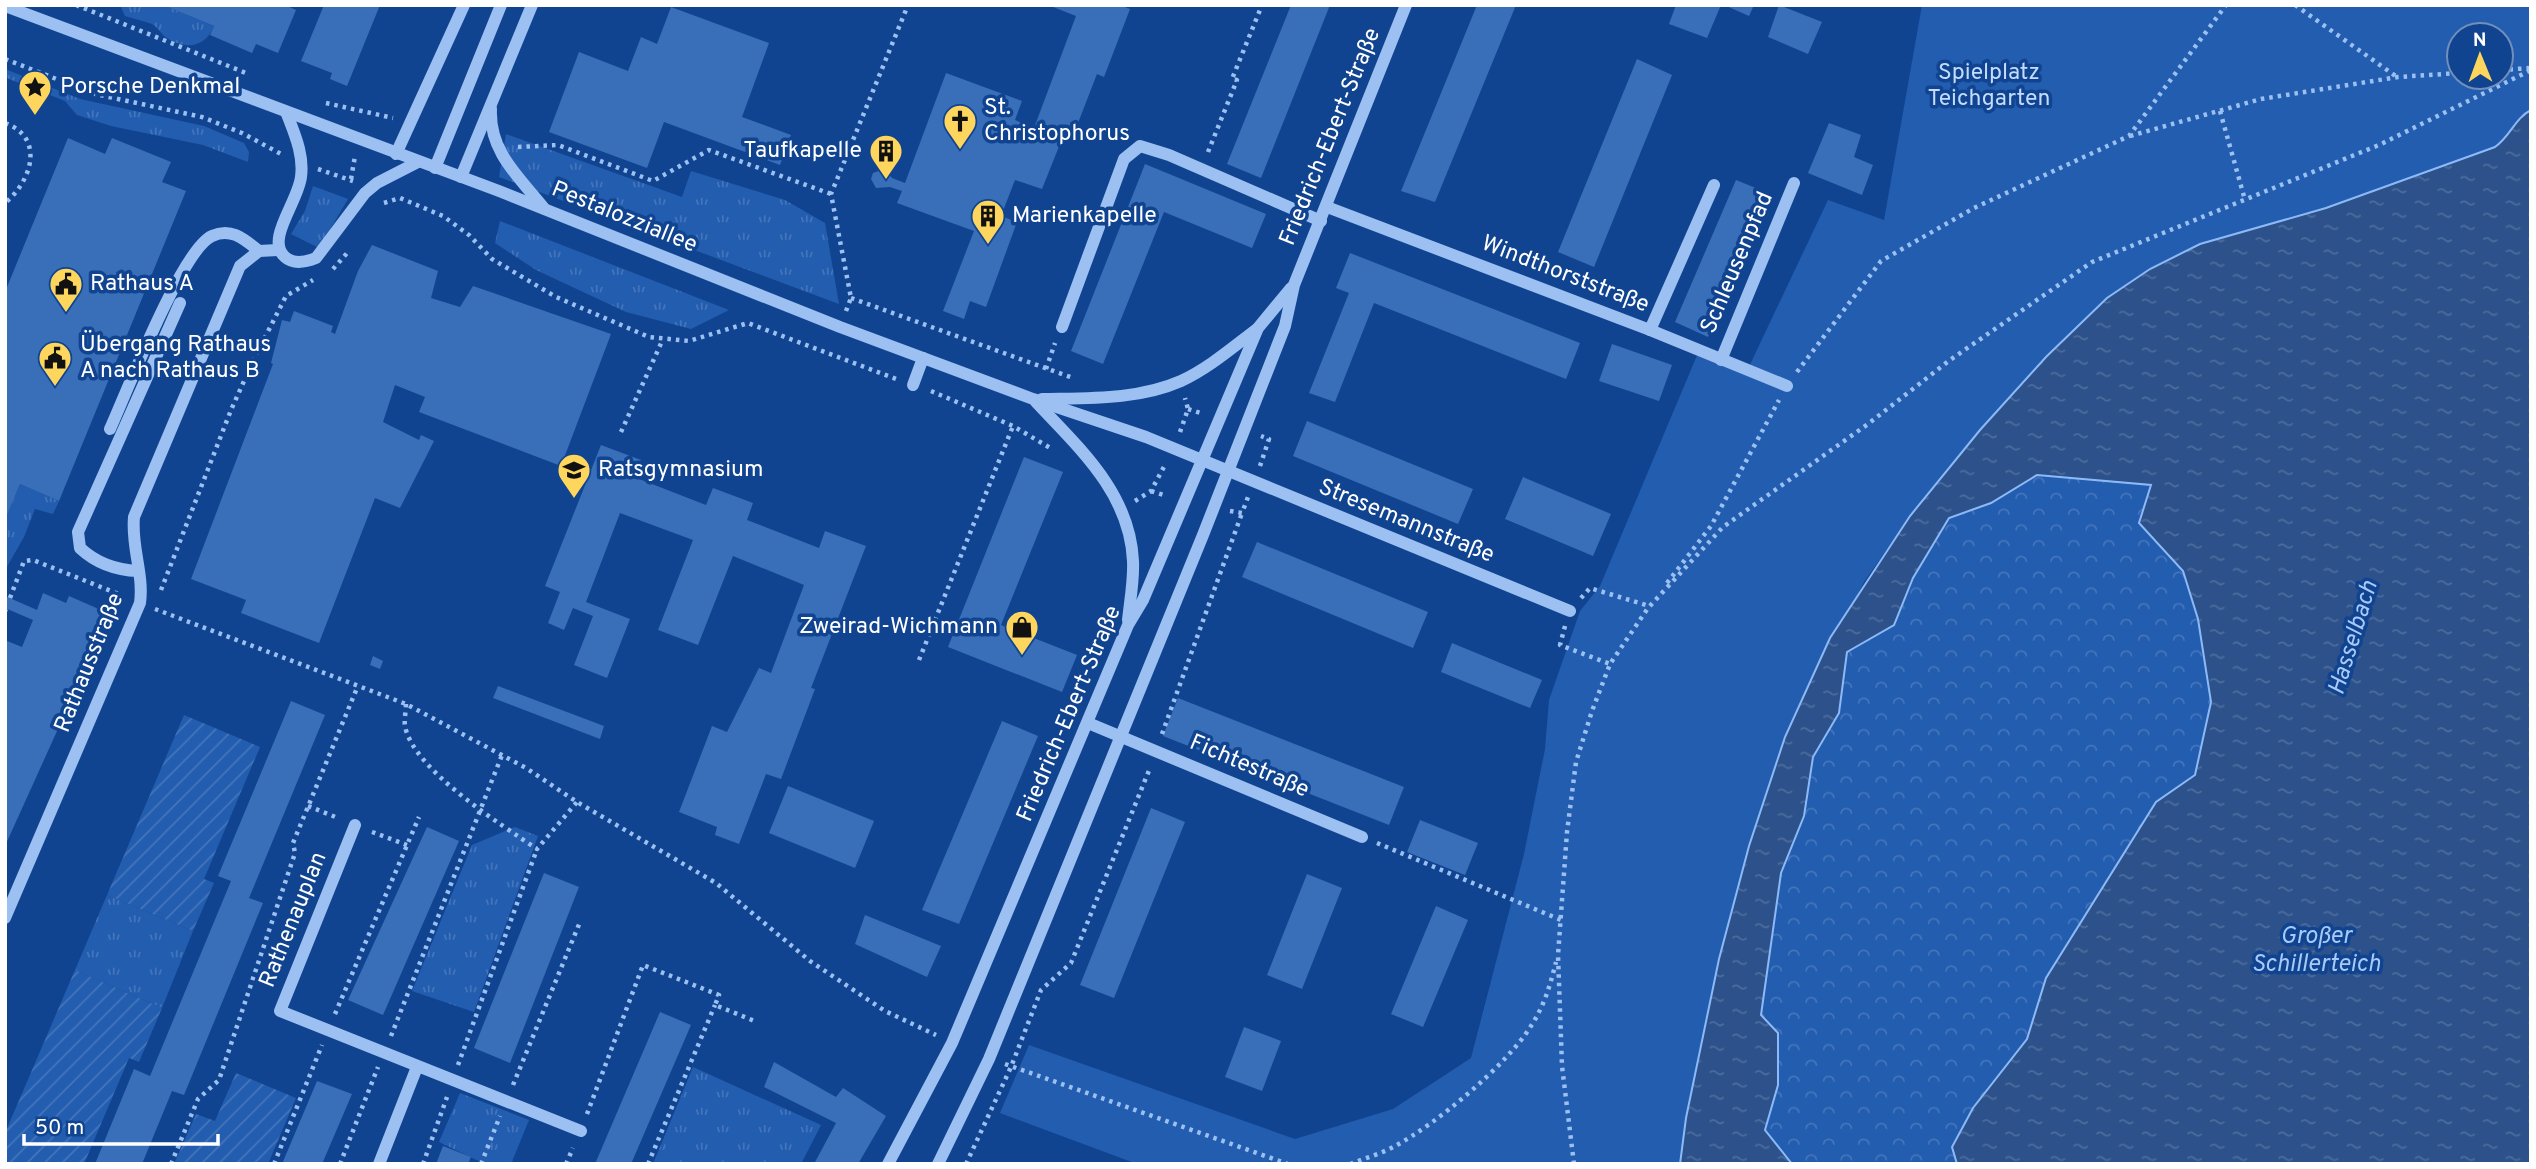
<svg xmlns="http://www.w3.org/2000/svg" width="2536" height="1169" viewBox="0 0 2536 1169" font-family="Overpass,sans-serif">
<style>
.grass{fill:url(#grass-tufts)}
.forest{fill:url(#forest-crowns)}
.park{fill:#235daf;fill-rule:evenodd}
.garden{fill:url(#garden-furrows)}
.water{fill:url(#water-ripples);stroke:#8dbaf6;stroke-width:2}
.building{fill:#396eb9}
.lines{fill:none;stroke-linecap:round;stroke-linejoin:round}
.path{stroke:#9cc0f2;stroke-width:4.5;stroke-dasharray:3.5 5;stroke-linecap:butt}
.minor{stroke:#9cc0f2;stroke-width:12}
.labels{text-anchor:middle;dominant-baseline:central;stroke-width:7;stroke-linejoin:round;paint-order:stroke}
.park-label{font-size:23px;fill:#c3dbfd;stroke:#114490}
.poi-label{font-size:23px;fill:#fff;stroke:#114490;text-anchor:start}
.street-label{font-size:23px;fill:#fff;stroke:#114490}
.water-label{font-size:24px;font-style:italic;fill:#a8caf9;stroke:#114490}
</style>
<defs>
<pattern id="grass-tufts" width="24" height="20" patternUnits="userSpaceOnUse" patternTransform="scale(1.75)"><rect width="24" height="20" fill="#235daf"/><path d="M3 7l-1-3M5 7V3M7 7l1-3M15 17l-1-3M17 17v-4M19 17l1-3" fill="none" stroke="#4475bb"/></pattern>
<pattern id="forest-crowns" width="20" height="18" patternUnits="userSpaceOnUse" patternTransform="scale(1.75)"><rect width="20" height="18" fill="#235daf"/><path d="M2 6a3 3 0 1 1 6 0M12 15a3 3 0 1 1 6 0" fill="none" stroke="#4475bb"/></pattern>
<pattern id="garden-furrows" width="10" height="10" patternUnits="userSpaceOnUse" patternTransform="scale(1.75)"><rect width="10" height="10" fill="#235daf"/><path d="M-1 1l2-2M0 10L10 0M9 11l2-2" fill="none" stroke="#4475bb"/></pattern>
<pattern id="water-ripples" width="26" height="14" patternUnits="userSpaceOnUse" patternTransform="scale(1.75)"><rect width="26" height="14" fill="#2d528b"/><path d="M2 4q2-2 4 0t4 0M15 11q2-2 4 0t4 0" fill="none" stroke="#4c6c9c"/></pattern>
</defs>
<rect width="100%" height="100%" fill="#114490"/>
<g class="grass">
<path d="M120,5H163L214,26C205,49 183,50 164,36C160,32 157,27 152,24C144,21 134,19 125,16Z"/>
<polygon points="5,69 80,99 204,126 244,143 249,152 248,162 203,145 111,126 77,115 65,101 9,79 5,76"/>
<polygon points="506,134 682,197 691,171 785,200 825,223 839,304 499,177"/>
<polygon points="313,186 348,199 319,248 291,234 305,211"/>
<polygon points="500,221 729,310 691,329 626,312 536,270 495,243"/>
<polygon points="20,484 59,501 53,514 35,509 24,537 5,570 5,520"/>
<polygon points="515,827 538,836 474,1012 412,991 472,845"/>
<polygon points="107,895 193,931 162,1008 75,970"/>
<polygon points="693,1067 821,1125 801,1164 653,1164"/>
<polygon points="460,1093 529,1120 511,1164 485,1164 439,1142"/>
</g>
<polygon class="forest" points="2037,475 2151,485 2139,523 2183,571 2198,619 2212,702 2195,775 2156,802 2046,978 2027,1039 1973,1108 1952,1147 1957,1164 1792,1164 1765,1130 1778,1085 1761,1015 1781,873 1804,816 1813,757 1839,713 1847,652 1894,624 1913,578 1949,518 1991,503"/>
<path class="park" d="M1922,5H2531V110C2515,118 2510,137 2495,147L2326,208L2200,244L2150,269L2107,298L2046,357L1980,430L1910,516L1864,582L1785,737L1749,846L1719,959L1686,1118L1680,1164H1137L1000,1113L1029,1045L1295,1139L1393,1109L1471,1058L1524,854L1545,749L1549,700L1580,611L1600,586L1698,353L1747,371L1828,200L1884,220ZM2459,35H2501V77H2459Z"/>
<g class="garden">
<polygon points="184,715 260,747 204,879 214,883 193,931 107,895"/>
<polygon points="75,970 162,1008 139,1062 129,1058 84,1164 5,1164 5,1133"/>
<polygon points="236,1073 296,1098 268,1164 174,1164 196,1114 215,1121"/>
</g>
<path class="water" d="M2531,110V1164H1957L1952,1147L1973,1108L2027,1039L2046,978L2156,802L2195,775L2211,702L2198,619L2183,571L2139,523L2151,485L2037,475L1991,503L1949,518L1913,578L1894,625L1847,652L1839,713L1813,757L1804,816L1781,873L1761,1015L1778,1033V1085L1765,1130L1792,1164H1680L1686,1118L1719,959L1749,846L1785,737L1830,638L1910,516L1980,430L2046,357L2107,298L2150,269L2200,244L2326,208L2495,147C2510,137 2515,118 2531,110Z"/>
<g class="building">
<polygon points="163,5 285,5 296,10 278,53 256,44 252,53 210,35 214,26"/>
<polygon points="324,5 380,5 347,86 330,79 332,73 301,61"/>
<polygon points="1048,5 1120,5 1130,9 1104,77 1097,74 1071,141 1062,139 1042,189 1015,180 1001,216 1017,222 986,307 970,301 964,319 943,311 974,231 897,203 902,191 890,187 876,188 871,179 873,173 884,169 892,178 905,183 946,73 1022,101 1015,120 1034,128 1076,16"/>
<polygon points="1291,5 1330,5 1261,178 1227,164"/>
<polygon points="1477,5 1516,5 1435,202 1401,191"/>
<polygon points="1676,5 1721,5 1707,38 1669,24"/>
<polygon points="1724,5 1754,5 1749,16"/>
<polygon points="1779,5 1822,22 1808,54 1768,37"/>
<polygon points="671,7 769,43 742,117 791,135 780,165 664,122 647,168 549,132 579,52 628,71 641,37 657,44"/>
<polygon points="1637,59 1672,75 1594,267 1558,252"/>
<polygon points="1829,123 1861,135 1854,157 1873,165 1862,195 1808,173"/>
<polygon points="68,138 105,154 112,138 171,162 162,182 186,191 59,501 20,484 5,520 5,292"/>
<polygon points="1145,164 1266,214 1252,248 1164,212 1103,364 1071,351"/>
<polygon points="1736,180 1768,193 1708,337 1675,322"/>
<polygon points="372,245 438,271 431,298 460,307 473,286 611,334 561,466 419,412 425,397 395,385 383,422 419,440 421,435 434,441 400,508 375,498 319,643 241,613 246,600 191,579 273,364 271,363 282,320 290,322 294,311 333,326 331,332 335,334 358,271"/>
<polygon points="1350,253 1580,343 1566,379 1374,303 1335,402 1309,393 1349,293 1336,288"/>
<polygon points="1612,344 1672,365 1659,401 1599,381"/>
<polygon points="1307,421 1473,489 1458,524 1293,456"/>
<polygon points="601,445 641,460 634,477 706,505 713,488 753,503 747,520 819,548 825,531 866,546 811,688 815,689 781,779 766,774 739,844 715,835 717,827 679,812 712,726 727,732 759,668 771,673 804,585 733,556 698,645 658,630 693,540 620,513 586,602 630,619 607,678 574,665 593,616 573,608 564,630 548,623 560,592 545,586"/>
<polygon points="1024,457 1063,472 1001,625 1077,655 1062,692 948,647"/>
<polygon points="1523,477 1611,514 1593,556 1505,519"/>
<polygon points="1257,542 1428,612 1413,648 1242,577"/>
<polygon points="43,593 66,603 69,596 110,614 5,846 5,648 7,641 22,647 33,620 5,608 5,596 37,610"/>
<polygon points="1452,643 1542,680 1530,708 1441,672"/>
<polygon points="373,656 383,661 380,669 370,665"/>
<polygon points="498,686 604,726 600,739 493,698"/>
<polygon points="1178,698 1404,787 1389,825 1163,736"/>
<polygon points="291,701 325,715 249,898 263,903 184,1095 172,1091 142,1164 95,1164 134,1069 150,1076 231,881 218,876"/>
<polygon points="1002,721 1038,736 959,924 922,910"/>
<polygon points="788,786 874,821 855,868 769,833"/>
<polygon points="1151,808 1185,822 1114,998 1080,985"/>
<polygon points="1420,820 1478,843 1465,875 1407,852"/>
<polygon points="427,827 459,841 383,1015 348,1000"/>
<polygon points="544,873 579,887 510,1063 474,1048"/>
<polygon points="1307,874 1342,888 1302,989 1267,975"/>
<polygon points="1436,906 1468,920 1423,1027 1391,1014"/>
<polygon points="865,915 941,946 927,977 855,944"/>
<polygon points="660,1012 691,1025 631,1164 595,1164"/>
<polygon points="1244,1027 1281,1041 1262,1091 1225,1077"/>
<polygon points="774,1062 836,1097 843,1088 886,1116 858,1164 814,1164 836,1123 764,1087"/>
<polygon points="317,1081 352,1094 322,1164 282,1164"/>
<polygon points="443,1146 471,1157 468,1164 436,1164"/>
</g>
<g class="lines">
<g class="path">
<polyline points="76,5 246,73"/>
<polyline points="2295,5 2397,77"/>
<polyline points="5,59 95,94 202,117 242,133 281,154"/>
<polyline points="2501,70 2531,68"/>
<polyline points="326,103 393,118"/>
<polyline points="2220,111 2245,200"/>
<path d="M5,123C46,138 31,182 5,203"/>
<polyline points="2130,136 2261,99 2398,77 2459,73"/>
<polyline points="518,147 558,145 653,181 709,150 831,194"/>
<polyline points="1208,152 1237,80 1232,79 1262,5"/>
<polyline points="318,169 353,181"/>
<polyline points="351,179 355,156"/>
<polyline points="384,203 400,198 443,216 469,235 492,259 556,297 649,337 689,341 748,323 896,379"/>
<polyline points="333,269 348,252"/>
<polyline points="851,298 1073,378"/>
<polyline points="846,311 851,298 831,194 908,5"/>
<polyline points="1046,369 1055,343"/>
<polyline points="1797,372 1881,261 1974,208 2129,136 2226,5"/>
<polyline points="931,391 1013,426 1052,449"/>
<polyline points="1188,409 1204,414"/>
<polyline points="621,432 663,339"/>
<polyline points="1180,432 1188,409 1185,398"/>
<polyline points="1260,466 1269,439 1261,436"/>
<polyline points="1151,491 1167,496"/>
<polyline points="1135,501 1151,491 1166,463"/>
<polyline points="1230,511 1242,513 1248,497"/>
<polyline points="1667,583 1711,526 1779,400"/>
<polyline points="161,590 231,410 253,361 286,296 313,280"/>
<polyline points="10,598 24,561 33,560 121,595"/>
<polyline points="1581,598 1590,588 1649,606"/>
<polyline points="155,609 406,704 526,768 577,802 716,883 810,961 885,1011 936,1035"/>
<polyline points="5,610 7,609"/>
<polyline points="1565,626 1560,645 1610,664"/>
<polyline points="919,660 1013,426"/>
<path d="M406,704C406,711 404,720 405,726C413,770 502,825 537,849L577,802"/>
<polyline points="1162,734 1242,513"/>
<polyline points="308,806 338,818"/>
<polyline points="372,832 407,845"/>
<polyline points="1377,843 1561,920"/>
<polyline points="335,1014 419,817"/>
<polyline points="391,1036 502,755"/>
<polyline points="1005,1064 1288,1164"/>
<polyline points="458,1065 537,849"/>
<polyline points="513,1085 580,922"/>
<polyline points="587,1114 643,965 719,995 715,1005 757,1022"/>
<polyline points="171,1164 198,1099 219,1080 295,853 293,843 357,688"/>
<polyline points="274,1164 322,1045"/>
<polyline points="340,1164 378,1067"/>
<polyline points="423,1164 447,1097"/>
<polyline points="481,1164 500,1116"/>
<polyline points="566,1164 573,1148"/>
<polyline points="648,1164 715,1005"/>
<polyline points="966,1164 1011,1067 1041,990 1071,963 1150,768"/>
<path d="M1350,1164C1365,1158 1381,1154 1395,1146C1435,1125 1507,1065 1531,1026C1544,1006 1550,986 1556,962"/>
<polyline points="1574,1164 1562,1066 1558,955 1567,832 1576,762 1592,711 1610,664 1648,608 1723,527 1868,424 1950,360 2092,262 2379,145 2531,70"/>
</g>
<g class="minor">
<polyline points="5,6 499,191 840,327 1033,399 1146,437 1570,611"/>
<path d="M491,109C489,151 518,176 543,207"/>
<path d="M287,114C295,135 304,155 301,177C298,202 265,240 285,257C294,265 306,262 316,258L365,193L377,183L418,162"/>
<polyline points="396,154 464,5"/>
<polyline points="435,168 501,5"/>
<polyline points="461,177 532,5"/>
<polyline points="1327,207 1650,330 1787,386"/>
<polyline points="1062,327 1124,159 1140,146 1169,155 1321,221"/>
<polyline points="1650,330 1714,185"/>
<polyline points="1721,360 1794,183"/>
<polyline points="913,385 923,358"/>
<path d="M1042,399C1088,398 1138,400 1181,381C1209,368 1233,347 1257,329"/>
<path d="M1036,402C1079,448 1130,493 1133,561C1134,580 1130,601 1128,620"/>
<path d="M110,429C126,394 182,249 212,236C231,227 244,239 259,251"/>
<path d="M138,571C115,570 96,563 80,548L78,532L180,303"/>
<polyline points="1088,723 1362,837"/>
<polyline points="355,825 280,1011 581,1131"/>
<path d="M5,918L140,603C144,574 131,547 134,517L240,266L259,251L278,250"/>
<polyline points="379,1164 417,1067"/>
<polyline points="888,1164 952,1043 1128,625 1143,600 1258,328 1291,288"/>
<polyline points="938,1164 989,1059 1203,535 1285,326 1294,285 1406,5"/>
</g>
</g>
<defs>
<symbol id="sight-pin" viewBox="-11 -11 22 30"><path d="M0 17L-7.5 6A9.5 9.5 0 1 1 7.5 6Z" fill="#ffd65d" stroke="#114490"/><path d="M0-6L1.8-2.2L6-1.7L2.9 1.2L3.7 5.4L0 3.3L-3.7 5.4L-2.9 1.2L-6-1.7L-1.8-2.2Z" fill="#111"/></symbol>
<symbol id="church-pin" viewBox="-11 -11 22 30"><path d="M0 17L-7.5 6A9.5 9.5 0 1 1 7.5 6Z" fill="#ffd65d" stroke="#114490"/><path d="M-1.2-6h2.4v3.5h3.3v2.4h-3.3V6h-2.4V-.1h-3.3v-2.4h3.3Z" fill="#111"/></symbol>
<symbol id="building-pin" viewBox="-11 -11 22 30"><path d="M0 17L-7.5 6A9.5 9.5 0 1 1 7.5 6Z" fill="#ffd65d" stroke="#114490"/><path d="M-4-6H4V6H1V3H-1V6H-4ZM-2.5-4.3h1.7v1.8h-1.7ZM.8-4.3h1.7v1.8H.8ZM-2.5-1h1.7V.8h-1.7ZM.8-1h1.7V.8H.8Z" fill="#111"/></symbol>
<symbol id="civic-pin" viewBox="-11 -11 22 30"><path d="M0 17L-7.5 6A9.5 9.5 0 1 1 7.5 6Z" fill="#ffd65d" stroke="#114490"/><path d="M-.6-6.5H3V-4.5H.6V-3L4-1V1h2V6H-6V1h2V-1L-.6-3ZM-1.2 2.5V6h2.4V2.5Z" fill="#111"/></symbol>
<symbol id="school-pin" viewBox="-11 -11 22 30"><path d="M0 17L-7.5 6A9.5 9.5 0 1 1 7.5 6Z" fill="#ffd65d" stroke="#114490"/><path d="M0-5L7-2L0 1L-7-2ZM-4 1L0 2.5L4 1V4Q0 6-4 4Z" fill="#111"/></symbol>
<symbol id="shop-pin" viewBox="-11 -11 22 30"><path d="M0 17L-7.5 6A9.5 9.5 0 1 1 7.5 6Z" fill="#ffd65d" stroke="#114490"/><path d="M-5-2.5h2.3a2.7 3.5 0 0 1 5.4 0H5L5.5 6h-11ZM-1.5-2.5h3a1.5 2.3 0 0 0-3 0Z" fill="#111"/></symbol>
</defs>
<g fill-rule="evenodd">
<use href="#sight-pin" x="16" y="68" width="38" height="52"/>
<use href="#church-pin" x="941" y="102" width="38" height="52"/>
<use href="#building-pin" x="867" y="132" width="38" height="52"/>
<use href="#building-pin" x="969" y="197" width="38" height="52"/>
<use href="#civic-pin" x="47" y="265" width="38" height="52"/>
<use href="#civic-pin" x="36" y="339" width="38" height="52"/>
<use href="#school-pin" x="555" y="451" width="38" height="52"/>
<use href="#shop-pin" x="1003" y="608" width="38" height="52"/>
</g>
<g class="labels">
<g class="park-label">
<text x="1989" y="73">Spielplatz<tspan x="1989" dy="26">Teichgarten</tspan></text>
</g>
<g class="poi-label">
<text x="60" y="87">Porsche Denkmal</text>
<text x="984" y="108">St.<tspan x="984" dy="26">Christophorus</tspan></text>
<text x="862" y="151" text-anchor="end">Taufkapelle</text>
<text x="1012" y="216">Marienkapelle</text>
<text x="90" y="284">Rathaus A</text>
<text x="80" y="345">Übergang Rathaus<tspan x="80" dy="26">A nach Rathaus B</tspan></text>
<text x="598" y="470">Ratsgymnasium</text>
<text x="998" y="627" text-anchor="end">Zweirad-Wichmann</text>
</g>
<g class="street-label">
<text transform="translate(1331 137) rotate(-68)">Friedrich-Ebert-Straße</text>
<text transform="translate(624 218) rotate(22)">Pestalozziallee</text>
<text transform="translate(1738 263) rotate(-67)">Schleusenpfad</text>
<text transform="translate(1565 275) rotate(21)">Windthorststraße</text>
<text transform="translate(1406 522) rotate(22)">Stresemannstraße</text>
<text transform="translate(90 663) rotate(-68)">Rathausstraße</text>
<text transform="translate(1070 714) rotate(-67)">Friedrich-Ebert-Straße</text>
<text transform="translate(1249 767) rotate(23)">Fichtestraße</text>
<text transform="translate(294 920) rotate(-68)">Rathenauplan</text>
</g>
<g class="water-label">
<text transform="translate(2354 638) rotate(-73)">Hasselbach</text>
<text x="2316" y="937">Großer<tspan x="2316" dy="28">Schillerteich</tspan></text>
</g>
</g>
<rect width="2536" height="1169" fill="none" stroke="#ffffff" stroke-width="14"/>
<g transform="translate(2480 56) rotate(359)"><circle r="33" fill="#114490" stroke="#708fbc" stroke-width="2"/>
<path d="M0-5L12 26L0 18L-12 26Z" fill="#ffd65d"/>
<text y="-10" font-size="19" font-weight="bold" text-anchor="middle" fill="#ffffff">N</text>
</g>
<path d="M24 1134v10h194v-10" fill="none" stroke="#ffffff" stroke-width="3.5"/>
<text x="35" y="1134" font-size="21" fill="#ffffff" stroke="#114490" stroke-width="5" paint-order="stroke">50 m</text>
</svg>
